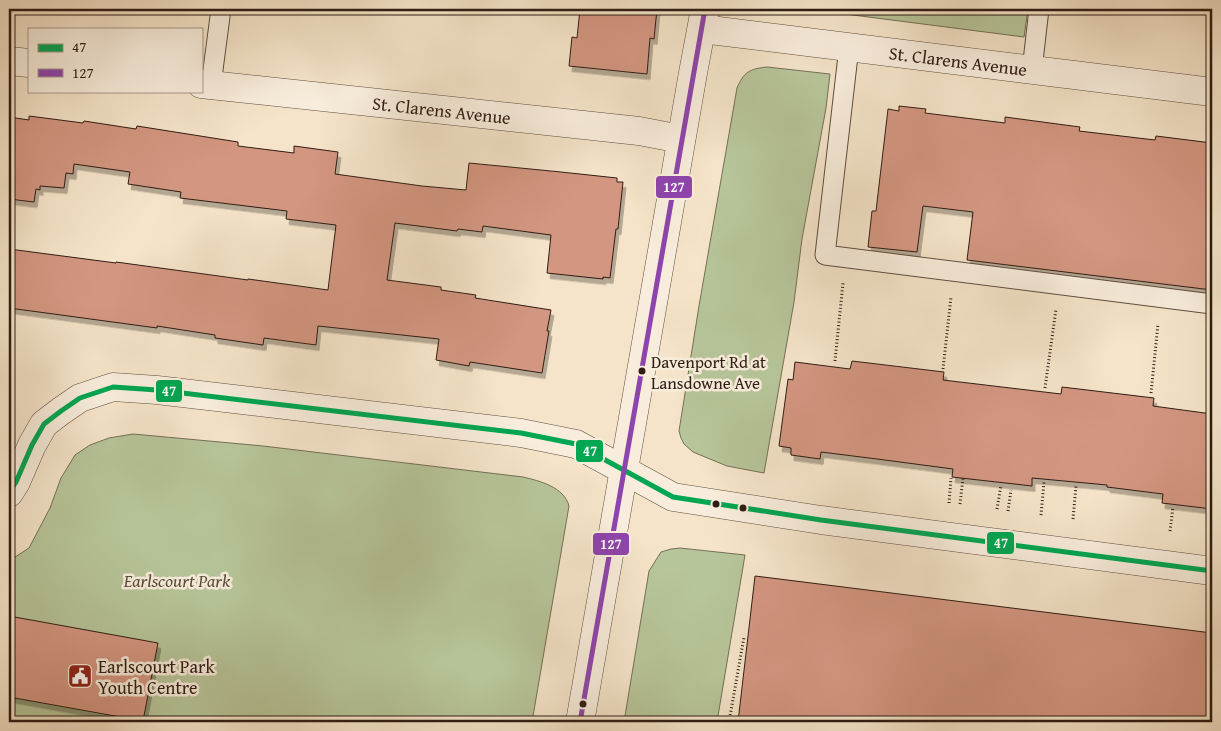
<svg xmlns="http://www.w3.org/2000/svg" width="1221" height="731" viewBox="0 0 1221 731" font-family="'Gentium Book Plus',serif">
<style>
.green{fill:#b7c59a;stroke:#737056}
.building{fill:#d39681;stroke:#2f1c13;filter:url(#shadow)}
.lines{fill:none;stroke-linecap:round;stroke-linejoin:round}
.service-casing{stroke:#604e40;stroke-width:21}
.minor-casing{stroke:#604e40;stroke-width:29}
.tertiary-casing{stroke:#604e40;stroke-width:29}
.path{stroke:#2f1c13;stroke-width:3;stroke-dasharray:1 2.5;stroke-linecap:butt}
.service{stroke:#f8eddc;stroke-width:19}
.minor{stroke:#f8eddc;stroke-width:28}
.tertiary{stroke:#f8eddc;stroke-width:28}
.bus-1-casing{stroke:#f8eddc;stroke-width:9}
.bus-2-casing{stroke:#f8eddc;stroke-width:9}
.bus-1{stroke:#00a651;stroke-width:5}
.bus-2{stroke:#8e44ad;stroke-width:5}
.bus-dot{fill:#2f1c13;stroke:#f8eddc;stroke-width:2}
.labels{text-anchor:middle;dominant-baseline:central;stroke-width:5;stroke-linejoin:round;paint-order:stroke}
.bus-label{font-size:17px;fill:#2f1c13;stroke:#f8eddc;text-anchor:start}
.street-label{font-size:18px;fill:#2f1c13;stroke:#f8eddc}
.park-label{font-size:18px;font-style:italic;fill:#584f3c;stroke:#f8eddc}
.poi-label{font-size:18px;fill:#2f1c13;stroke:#f8eddc;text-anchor:start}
.line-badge{stroke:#f8eddc;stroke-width:2}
.badge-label{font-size:14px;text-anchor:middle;font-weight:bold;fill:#fff}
</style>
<defs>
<filter id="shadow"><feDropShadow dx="3" dy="5.5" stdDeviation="0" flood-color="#0004"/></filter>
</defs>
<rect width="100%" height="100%" fill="#f5e4c9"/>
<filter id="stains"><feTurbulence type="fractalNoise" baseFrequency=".004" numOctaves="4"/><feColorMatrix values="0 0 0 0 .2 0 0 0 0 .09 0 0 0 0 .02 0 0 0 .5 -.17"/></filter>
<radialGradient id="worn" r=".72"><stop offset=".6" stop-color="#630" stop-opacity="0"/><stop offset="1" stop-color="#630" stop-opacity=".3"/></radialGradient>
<g class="green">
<polygon points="806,9 1028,9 1024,37"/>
<path d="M767,67L830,74L826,108L802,239L794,302L764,473L727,466L693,452L684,444L681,438L679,431L699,306L737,88C744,72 749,69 767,67Z"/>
<path d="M133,434L263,446L523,477C540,481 564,487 569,506L532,722H9V561L29,548L50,508L61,478L75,455L90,445L109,438Z"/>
<polygon points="680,548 745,555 717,722 624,722 649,571 661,552 671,549"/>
</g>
<g class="building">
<polygon points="580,9 657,9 654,39 650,38 647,74 569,66 572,37 577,38"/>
<polygon points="899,106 926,109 925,113 1005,123 1005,117 1080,127 1079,131 1155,140 1156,136 1212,143 1212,290 967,260 973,212 923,206 917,252 868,247 872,211 876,211 888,109 899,111"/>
<polygon points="29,116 83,123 84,121 136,129 137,126 238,142 238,146 294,153 294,146 338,152 335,174 422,186 466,190 469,163 561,172 617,178 617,182 623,182 618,229 616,229 610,278 603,277 603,279 547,273 551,235 483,226 482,232 458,229 457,231 395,223 387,280 441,287 441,290 476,295 475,298 551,310 547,331 549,331 542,373 470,362 469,366 436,360 439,339 318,326 316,345 264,338 263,345 215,338 215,335 157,326 157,328 9,308 9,249 116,263 116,262 248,280 248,279 328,290 336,225 286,219 287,211 180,198 181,192 128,184 130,172 74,164 73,174 66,173 64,188 40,186 40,190 36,189 34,202 9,199 9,117 29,120"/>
<polygon points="852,361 944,372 943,380 1061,394 1062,387 1154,398 1153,406 1212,414 1212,509 1162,503 1163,494 1107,487 1107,485 1032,478 1032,486 952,477 953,469 877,459 821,452 820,459 791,455 791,448 779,446 788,379 793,380 795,362 850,369"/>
<polygon points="755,576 1212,633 1212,722 738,722"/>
<polygon points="9,616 158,643 143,721 9,697"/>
</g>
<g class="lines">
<defs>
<g id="service">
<polyline points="849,47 825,255 1212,304"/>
<polyline points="1032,70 1039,9"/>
<polyline points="211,85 221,9"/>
</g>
<g id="minor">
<path id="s1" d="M702,29L1212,92"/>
<polyline points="9,61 29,63"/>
<path id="s2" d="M201,84L639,131L681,139"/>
</g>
<g id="tertiary">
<polyline points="9,493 16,482 32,445 44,424 61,411 80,398 113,387 157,390 521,433 576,444 673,497 821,520 1212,571"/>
<polyline points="580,722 693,73 705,9"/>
</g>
</defs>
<use href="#service" class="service-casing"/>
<use href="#minor" class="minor-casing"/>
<use href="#tertiary" class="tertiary-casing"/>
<g class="path">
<polyline points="835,361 843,283"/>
<polyline points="943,369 951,297"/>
<polyline points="1045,388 1056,309"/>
<polyline points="1151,393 1158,324"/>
<polyline points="949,503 951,478"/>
<polyline points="960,504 963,478"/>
<polyline points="997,509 1001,485"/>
<polyline points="1008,511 1011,490"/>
<polyline points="1041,515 1044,482"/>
<polyline points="1073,519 1076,486"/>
<polyline points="1170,531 1173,507"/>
<polyline points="729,722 744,637"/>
</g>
<use href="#service" class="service"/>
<use href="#minor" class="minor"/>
<use href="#tertiary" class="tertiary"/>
<defs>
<polyline id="bus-1" points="9,493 16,482 32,445 44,424 61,411 80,398 113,387 157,390 521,433 576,444 673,497 821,520 1212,571"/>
<polyline id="bus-2" points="580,722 705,9"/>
</defs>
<use href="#bus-1" class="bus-1-casing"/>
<use href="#bus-2" class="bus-2-casing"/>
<use href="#bus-1" class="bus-1"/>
<use href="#bus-2" class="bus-2"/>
</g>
<defs>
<symbol id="civic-square" viewBox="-11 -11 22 22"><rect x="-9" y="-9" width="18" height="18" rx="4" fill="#8f2418" stroke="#f8eddc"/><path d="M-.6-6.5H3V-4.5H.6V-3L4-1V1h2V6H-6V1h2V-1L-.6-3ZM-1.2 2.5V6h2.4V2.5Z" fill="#fff"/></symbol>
</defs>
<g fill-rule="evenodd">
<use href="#civic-square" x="66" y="662" width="28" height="28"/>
</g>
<g class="bus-dot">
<circle cx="642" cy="371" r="4.5"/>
<circle cx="716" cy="504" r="4.5"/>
<circle cx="743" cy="508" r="4.5"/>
<circle cx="583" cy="704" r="4.5"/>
</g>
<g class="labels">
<g class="bus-label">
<text x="651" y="361">Davenport Rd at<tspan x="651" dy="21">Lansdowne Ave</tspan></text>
</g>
<g class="street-label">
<text stroke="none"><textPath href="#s1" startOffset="258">St. Clarens Avenue</textPath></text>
<text stroke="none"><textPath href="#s2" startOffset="242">St. Clarens Avenue</textPath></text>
</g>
<g class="park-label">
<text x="177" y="580">Earlscourt Park</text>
</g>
<g class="poi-label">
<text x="98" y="666">Earlscourt Park<tspan x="98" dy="21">Youth Centre</tspan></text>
</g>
</g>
<g class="line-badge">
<rect x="655" y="175" width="38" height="24" rx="5" fill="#8e44ad"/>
<rect x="155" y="379" width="28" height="24" rx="5" fill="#00a651"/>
<rect x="575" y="439" width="29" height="24" rx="5" fill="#00a651"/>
<rect x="986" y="531" width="29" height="24" rx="5" fill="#00a651"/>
<rect x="592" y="532" width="38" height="24" rx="5" fill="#8e44ad"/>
</g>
<g class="badge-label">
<text x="674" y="192">127</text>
<text x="169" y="396">47</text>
<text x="590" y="456">47</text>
<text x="1001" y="548">47</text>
<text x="611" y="549">127</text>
</g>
<rect width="1221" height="731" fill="none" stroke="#f5e4c9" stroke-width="30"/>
<rect x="10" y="10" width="1201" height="711" fill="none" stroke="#2f1c13" stroke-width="2.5"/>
<rect x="15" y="15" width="1191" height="701" fill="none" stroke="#2f1c13"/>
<rect x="28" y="28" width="175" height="65" fill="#f8eddc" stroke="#a8998c"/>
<rect x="38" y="44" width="25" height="8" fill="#00a651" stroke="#a8998c"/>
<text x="72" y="52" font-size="15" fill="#2f1c13">47</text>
<rect x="38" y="69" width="25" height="8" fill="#8e44ad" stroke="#a8998c"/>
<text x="72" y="78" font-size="15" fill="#2f1c13">127</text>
<rect width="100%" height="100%" filter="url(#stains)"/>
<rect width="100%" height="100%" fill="url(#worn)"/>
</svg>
